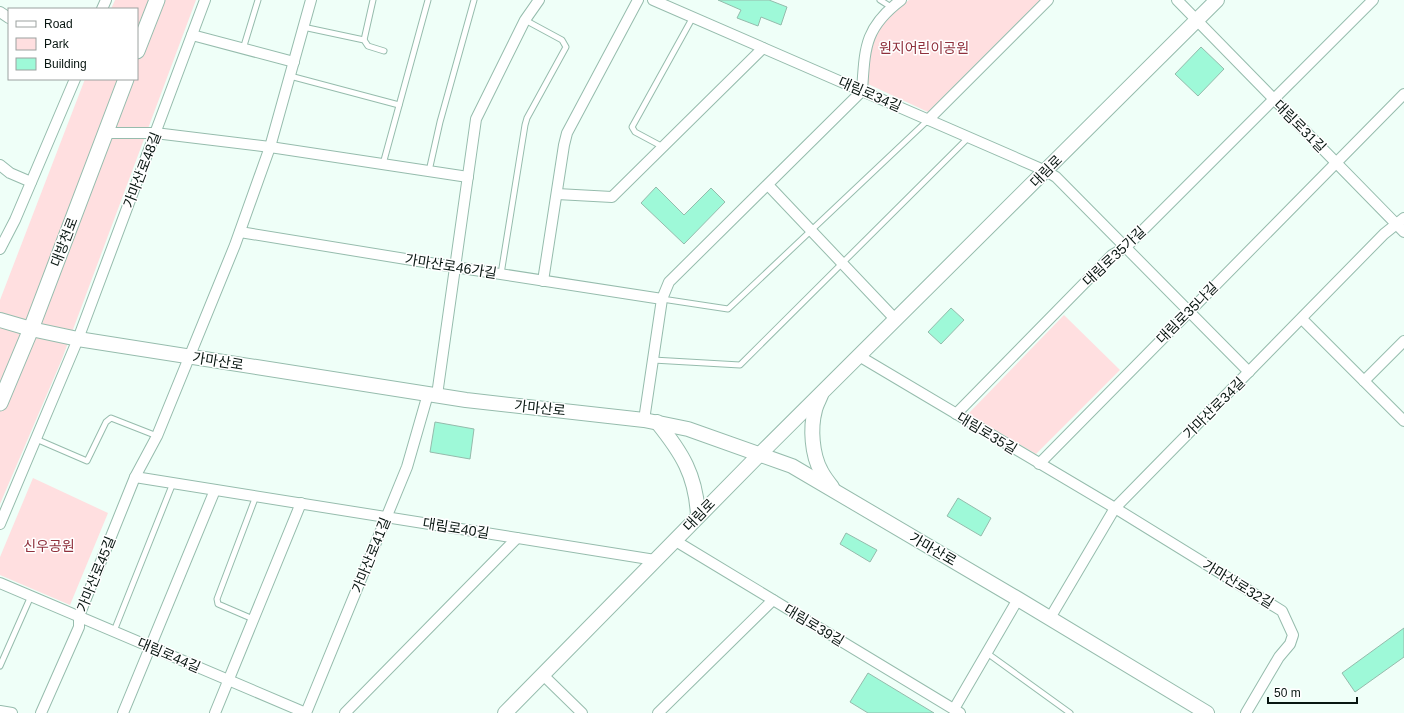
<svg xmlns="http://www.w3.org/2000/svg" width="1404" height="713" viewBox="0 0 1404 713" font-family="Helvetica,'Noto Sans KR',sans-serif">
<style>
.green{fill:#ffdfe0}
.building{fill:#9ef9d8;stroke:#95bbac}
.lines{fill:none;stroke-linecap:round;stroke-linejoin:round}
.lane-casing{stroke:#96bcad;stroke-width:7}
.street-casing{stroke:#96bcad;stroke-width:12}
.secondary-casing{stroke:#96bcad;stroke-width:16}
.primary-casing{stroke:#96bcad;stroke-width:17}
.lane{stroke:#fff;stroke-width:5}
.street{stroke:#fff;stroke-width:10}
.secondary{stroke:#fff;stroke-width:14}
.primary{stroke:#fff;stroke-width:15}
.labels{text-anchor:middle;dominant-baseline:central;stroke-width:3;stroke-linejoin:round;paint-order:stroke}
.park-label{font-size:14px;fill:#8f303c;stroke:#fff}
.street-label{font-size:14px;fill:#081611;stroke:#fff}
</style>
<rect width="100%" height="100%" fill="#effff8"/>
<g class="green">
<polygon points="115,0 196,0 62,359 0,504 0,300 85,79 137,79 137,9 111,9"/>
<path d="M909,0H1040L928,112L868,84C868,75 866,65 867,56C872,31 889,14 909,0Z"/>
<polygon points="1064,315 1120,370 1036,454 968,414"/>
<polygon points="33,478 108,513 70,605 0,575 0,557"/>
</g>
<g class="building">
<polygon points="718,0 769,0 787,7 781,25 761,17 758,26 737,18 741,10"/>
<polygon points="1201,47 1224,69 1198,96 1175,74"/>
<polygon points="656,187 684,215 711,188 725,202 684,244 641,203"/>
<polygon points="951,308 964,320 941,344 928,332"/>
<polygon points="435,422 474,429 470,459 430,452"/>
<polygon points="958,498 991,518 981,536 947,516"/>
<polygon points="846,533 877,550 870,562 840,544"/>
<polygon points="1404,628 1404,657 1355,692 1342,673"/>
<polygon points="868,673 934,713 868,713 850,702"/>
</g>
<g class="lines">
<defs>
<g id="lane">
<polyline points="880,0 891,7"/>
<polyline points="303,27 364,40 368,46 384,51"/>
<polyline points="364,40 373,0"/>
<polyline points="243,49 258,0"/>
<polyline points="290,76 399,105"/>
<polyline points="663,147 635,132 632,127 693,17"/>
<polyline points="383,164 428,0"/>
<polyline points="429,171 440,122 474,0"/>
<polyline points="501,274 525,125 527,118 566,47 562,40 525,20"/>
<polyline points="662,299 728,309 928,120"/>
<polyline points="653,360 740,365 969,137"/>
<polyline points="36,439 87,461 106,422 111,418 157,436"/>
<polyline points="253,619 218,604 217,599 256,496"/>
<polyline points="114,631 173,483"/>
<polyline points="987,653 1070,713"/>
<polyline points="0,666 31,596"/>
</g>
<g id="street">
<polyline points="653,0 1046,171 1056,177 1249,372"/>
<polyline points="1177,0 1404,232"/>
<polyline points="102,9 106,0"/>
<polyline points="0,12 9,18"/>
<polyline points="192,35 294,62"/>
<polyline points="928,120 1048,0"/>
<polyline points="106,133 155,133 270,147 468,177"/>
<polyline points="0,165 10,173 31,182"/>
<polyline points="768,185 896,320"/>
<polyline points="557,194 612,197 763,48"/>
<polyline points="240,232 455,267 662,299"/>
<polyline points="0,249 15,220 75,79"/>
<polyline points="543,281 564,145 567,133 638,0"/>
<polyline points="1302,319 1404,421"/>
<polyline points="859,356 1115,508 1282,611 1293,635 1290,644 1279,657 1246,713"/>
<polyline points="1364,381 1404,341"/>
<polyline points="437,395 476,119 525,20 539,0"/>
<polyline points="956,414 1112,255 1126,247 1373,0"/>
<path d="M644,420L662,299L669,282L862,91C865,48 864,28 901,0"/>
<polyline points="1039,464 1404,94"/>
<polyline points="135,477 655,560"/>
<polyline points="0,524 78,339 205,0"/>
<polyline points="674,540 960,713"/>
<polyline points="0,583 306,713"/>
<polyline points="1050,618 1115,508 1384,234 1404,218"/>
<polyline points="543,675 582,713"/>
<polyline points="954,709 1018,599"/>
<polyline points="0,711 12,713"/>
<polyline points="41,713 79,627 79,616 135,477 157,436 235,245 270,147 311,0"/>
<polyline points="123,713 215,490"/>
<polyline points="215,713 301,503"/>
<polyline points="306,713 407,467 428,394"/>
<polyline points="345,713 517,538"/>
<polyline points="658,713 773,600"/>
</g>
<g id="secondary">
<polyline points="0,320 31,329 78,339 466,400 644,420 688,429 792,466 1018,599 1207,713"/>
<path d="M821,395C819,400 816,405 815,410C810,428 812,455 821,471C824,477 828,482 832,487"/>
<path d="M657,422C682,453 696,475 698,516"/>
<polyline points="505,713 759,455 1217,0"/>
</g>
<g id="primary">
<polyline points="137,51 157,0"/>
<polyline points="0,403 31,329 126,79"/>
</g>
</defs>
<use href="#lane" class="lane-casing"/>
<use href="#street" class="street-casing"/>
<use href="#secondary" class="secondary-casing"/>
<use href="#primary" class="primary-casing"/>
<use href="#lane" class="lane"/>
<use href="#street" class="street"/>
<use href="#secondary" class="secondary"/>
<use href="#primary" class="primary"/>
</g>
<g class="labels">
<g class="park-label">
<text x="924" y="48">원지어린이공원</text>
<text x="49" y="546">신우공원</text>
</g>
<g class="street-label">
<text transform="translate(870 94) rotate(23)">대림로34길</text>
<text transform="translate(1300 126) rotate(45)">대림로31길</text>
<text transform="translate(142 170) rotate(-69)">가마산로48길</text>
<text transform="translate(1046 171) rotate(-45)">대림로</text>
<text transform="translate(64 242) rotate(-69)">대방천로</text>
<text transform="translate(1114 256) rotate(-43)">대림로35가길</text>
<text transform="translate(451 266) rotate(9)">가마산로46가길</text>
<text transform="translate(1187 313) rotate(-45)">대림로35나길</text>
<text transform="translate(218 361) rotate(9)">가마산로</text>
<text transform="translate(540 408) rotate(6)">가마산로</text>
<text transform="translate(1214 408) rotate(-45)">가마산로34길</text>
<text transform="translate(987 433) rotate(31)">대림로35길</text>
<text transform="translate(699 515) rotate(-46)">대림로</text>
<text transform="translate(456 528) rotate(9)">대림로40길</text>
<text transform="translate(933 549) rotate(30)">가마산로</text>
<text transform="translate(371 555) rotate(-68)">가마산로41길</text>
<text transform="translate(96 574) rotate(-68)">가마산로45길</text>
<text transform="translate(1238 584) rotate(31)">가마산로32길</text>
<text transform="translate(814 625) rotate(31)">대림로39길</text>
<text transform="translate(169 655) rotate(23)">대림로44길</text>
</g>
</g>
<rect x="8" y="8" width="130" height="72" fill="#ffffff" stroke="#9ca2a0"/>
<rect x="16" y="21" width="20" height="6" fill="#ffffff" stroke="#9ca2a0"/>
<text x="44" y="28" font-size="12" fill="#081611">Road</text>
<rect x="16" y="38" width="20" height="12" fill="#ffdfe0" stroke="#9ca2a0"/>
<text x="44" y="48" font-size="12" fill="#081611">Park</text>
<rect x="16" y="58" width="20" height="12" fill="#9ef9d8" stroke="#9ca2a0"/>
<text x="44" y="68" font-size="12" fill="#081611">Building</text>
<path d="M1268 697v6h89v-6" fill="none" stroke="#081611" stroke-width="2"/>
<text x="1274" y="697" font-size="12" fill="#081611" stroke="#ffffff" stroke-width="3" paint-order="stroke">50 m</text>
</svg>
